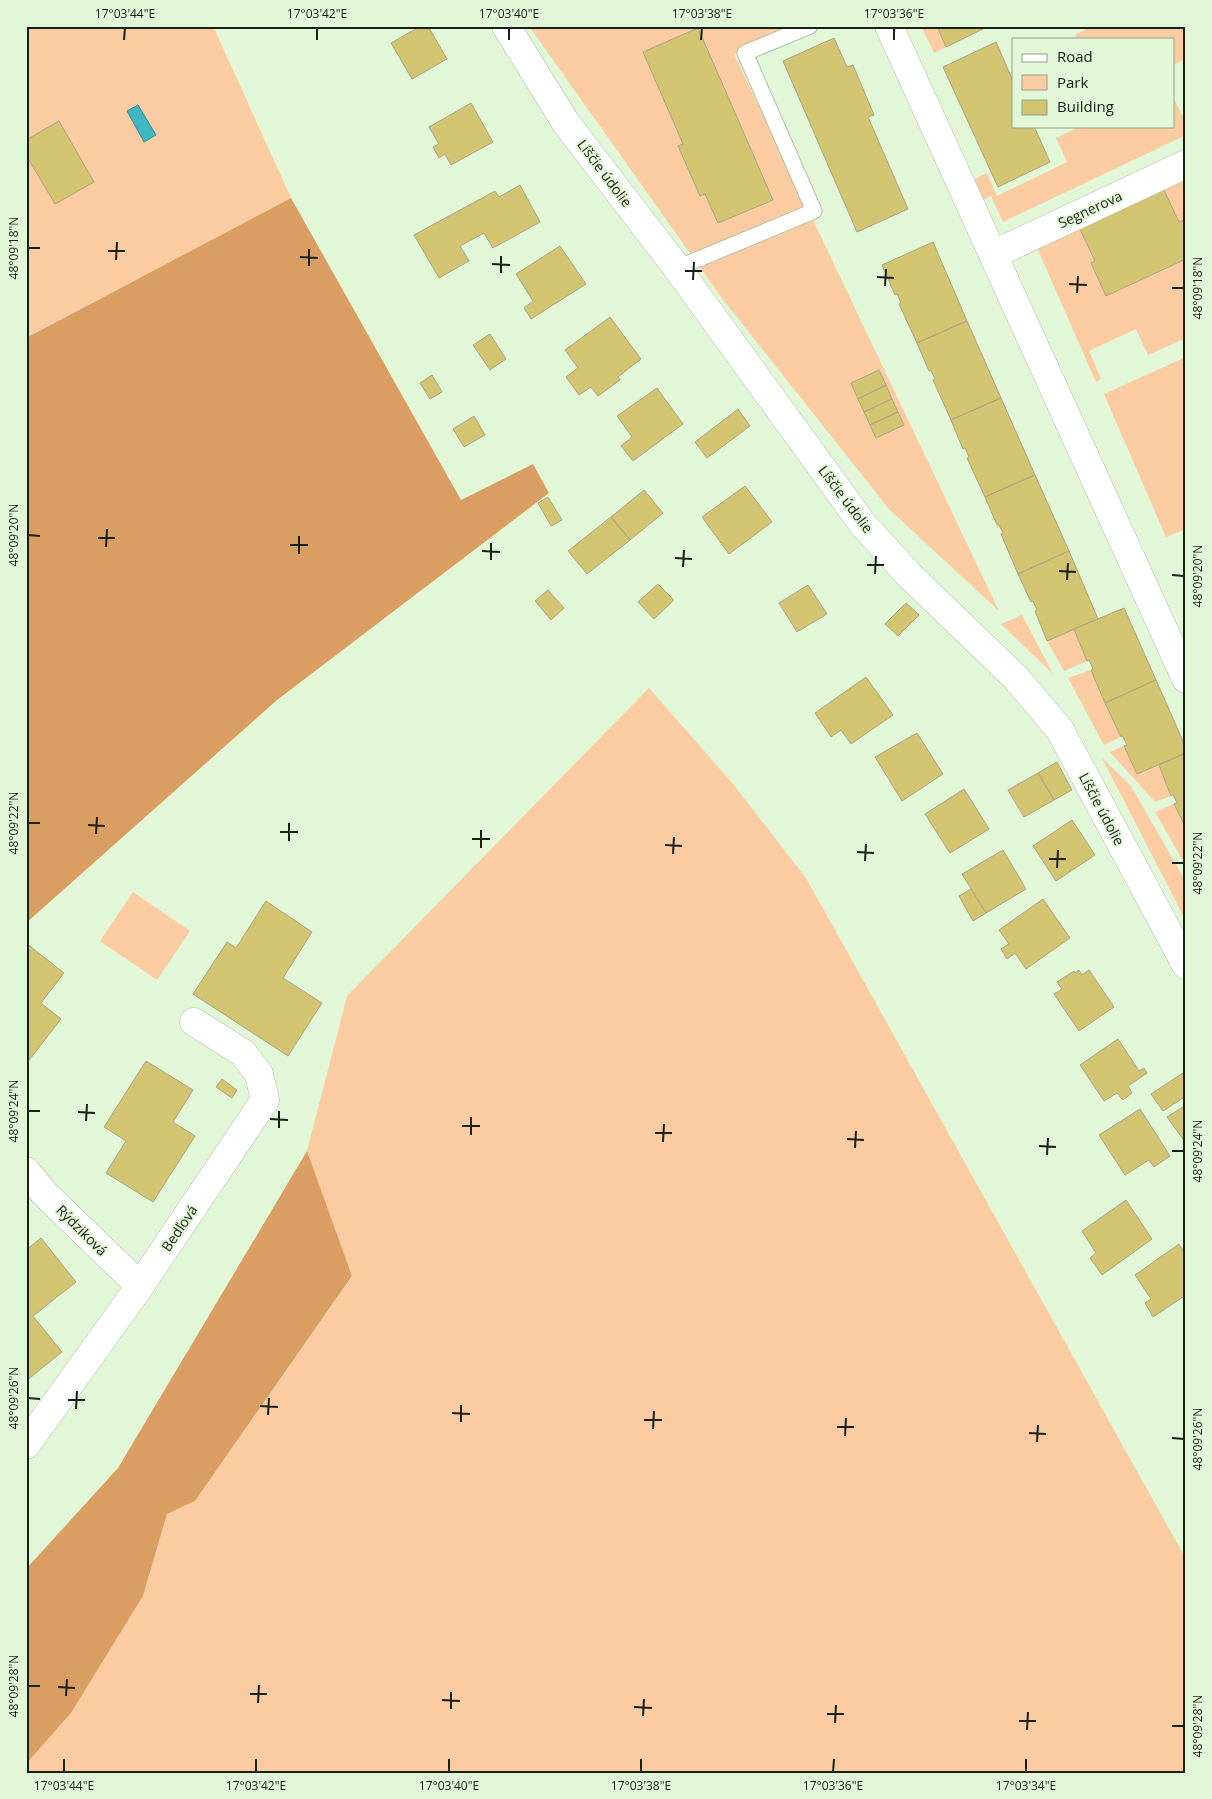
<svg xmlns="http://www.w3.org/2000/svg" width="1212" height="1799" viewBox="0 0 1212 1799" font-family="'Open Sans',sans-serif">
<style>
.green{fill:#fbcca1}
.forest{fill:#db9e62}
.water{fill:#3fb8c3;stroke:#338a8e}
.building{fill:#d3c471;stroke:#a9a482}
.lines{fill:none;stroke-linecap:round;stroke-linejoin:round}
.service-casing{stroke:#afc2a4;stroke-width:17}
.minor-casing{stroke:#afc2a4;stroke-width:29}
.service{stroke:#fff;stroke-width:15}
.minor{stroke:#fff;stroke-width:28}
.ticks{fill:none;stroke:#181f14;stroke-width:2}
.labels{text-anchor:middle;dominant-baseline:central;stroke-width:4;stroke-linejoin:round;paint-order:stroke}
.street-label{font-size:14px;fill:#181f14;stroke:#e2f7d7}
.neatline{fill:none;stroke:#181f14;stroke-width:2}
.ticks-label{font-size:12px;text-anchor:middle;fill:#181f14}
</style>
<rect width="100%" height="100%" fill="#e2f7d7"/>
<g class="green">
<polygon points="26,26 213,26 291,198 26,338"/>
<polygon points="529,26 795,26 734,54 999,611 889,509 721,297"/>
<polygon points="921,26 937,26 946,47 934,53"/>
<polygon points="1092,26 1186,26 1186,59 1173,65 1173,39 1077,39 1075,35"/>
<polygon points="1173,97 1186,123 1186,135 1003,222 991,196 980,201 971,181 987,173 997,196 1067,162 1056,138 1081,126 1173,126"/>
<polygon points="1186,176 1186,223 1184,220 1179,222 1162,186"/>
<polygon points="1078,225 1095,261 1091,263 1106,296 1186,259 1186,338 1148,355 1136,329 1089,351 1101,379 1096,382 1038,250 1025,256 1023,251"/>
<polygon points="1186,357 1186,529 1166,537 1104,394"/>
<polygon points="1022,615 1053,674 1001,624"/>
<polygon points="1074,629 1087,661 1064,671 1047,641"/>
<polygon points="1091,670 1121,737 1104,745 1068,678"/>
<polygon points="649,688 733,784 806,878 1186,1559 1186,1773 26,1773 26,1764 71,1713 143,1596 167,1514 195,1501 352,1277 307,1151 347,996"/>
<polygon points="1124,746 1137,774 1159,765 1171,796 1155,802 1110,752"/>
<polygon points="1102,758 1131,786 1186,882 1186,921"/>
<polygon points="1174,804 1186,828 1186,866 1155,812"/>
<polygon points="133,892 190,931 157,980 100,941"/>
</g>
<g class="forest">
<polygon points="291,198 461,500 533,464 549,493 277,700 26,923 26,338"/>
<polygon points="307,1151 352,1276 195,1501 167,1514 143,1596 71,1713 26,1764 26,1569 118,1468"/>
</g>
<polygon class="water" points="138,105 156,135 144,142 127,111"/>
<g class="building">
<polygon points="421,26 428,26 447,59 412,79 391,43"/>
<polygon points="937,26 989,26 946,47"/>
<polygon points="698,28 773,200 718,223 705,194 700,196 678,146 683,144 643,52"/>
<polygon points="834,38 847,67 853,65 874,115 868,117 908,209 857,232 783,61"/>
<polygon points="996,42 1013,81 1013,126 1034,126 1050,162 998,187 943,67"/>
<polygon points="471,103 493,142 451,165 445,154 439,158 433,147 439,144 429,127"/>
<polygon points="59,121 94,182 55,204 26,155 26,140"/>
<polygon points="520,185 540,222 493,248 484,233 460,246 469,261 439,278 414,235 495,191 499,197"/>
<polygon points="1162,186 1179,222 1184,220 1186,223 1186,259 1106,296 1091,263 1095,261 1078,225"/>
<polygon points="933,242 967,321 917,343 899,304 901,303 897,294 895,295 882,265"/>
<polygon points="560,246 586,284 531,319 524,308 533,301 516,274"/>
<polygon points="610,317 641,359 618,377 620,380 598,396 591,387 579,395 566,377 578,368 565,350"/>
<polygon points="967,321 1001,398 951,420 933,380 935,379 933,375 931,370 929,371 917,343"/>
<polygon points="490,334 506,359 490,370 473,345"/>
<polygon points="879,370 886,385 858,399 851,383"/>
<polygon points="432,375 442,392 430,399 420,383"/>
<polygon points="886,385 892,399 864,412 858,399"/>
<polygon points="657,388 683,424 633,461 621,446 632,437 617,416"/>
<polygon points="1001,398 1035,475 985,497 967,458 969,457 965,448 963,449 951,420"/>
<polygon points="892,399 898,412 870,425 864,412"/>
<polygon points="738,409 750,426 707,458 695,442"/>
<polygon points="898,412 904,425 876,438 870,425"/>
<polygon points="474,416 485,435 464,447 453,429"/>
<polygon points="1035,475 1069,551 1018,574 1001,534 1003,533 999,525 997,525 985,497"/>
<polygon points="745,486 772,522 729,554 702,517"/>
<polygon points="644,490 663,513 630,540 611,517"/>
<polygon points="548,497 562,520 551,526 538,503"/>
<polygon points="611,517 630,540 587,574 568,551"/>
<polygon points="1069,551 1098,619 1047,641 1035,611 1037,610 1033,601 1031,602 1018,574"/>
<polygon points="658,584 674,600 654,619 638,602"/>
<polygon points="808,585 827,614 797,632 779,603"/>
<polygon points="548,590 564,608 551,620 535,601"/>
<polygon points="906,603 919,615 898,636 885,624"/>
<polygon points="1124,608 1156,680 1105,703 1091,670 1093,669 1089,660 1087,661 1074,629"/>
<polygon points="866,677 893,715 851,744 841,730 831,737 815,713"/>
<polygon points="1156,680 1186,748 1186,753 1137,774 1124,746 1127,745 1125,741 1123,736 1121,737 1105,703"/>
<polygon points="917,733 943,774 902,801 875,757"/>
<polygon points="1186,753 1186,828 1174,804 1177,803 1173,794 1171,796 1159,765"/>
<polygon points="1057,762 1072,790 1054,800 1038,773"/>
<polygon points="1038,773 1054,800 1024,817 1008,790"/>
<polygon points="964,789 989,829 950,853 925,814"/>
<polygon points="1072,820 1095,855 1056,881 1033,846"/>
<polygon points="1003,850 1026,889 986,913 962,874"/>
<polygon points="971,889 986,913 973,921 959,896"/>
<polygon points="1043,899 1070,938 1026,969 1015,953 1007,959 1001,949 1009,944 999,930"/>
<polygon points="266,901 312,932 283,978 322,1003 288,1056 193,994 227,942 236,948"/>
<polygon points="26,943 64,973 41,1003 61,1019 26,1064"/>
<polygon points="1079,970 1082,975 1089,970 1114,1007 1079,1031 1054,994 1062,989 1057,982 1074,971 1075,973"/>
<polygon points="1118,1039 1139,1071 1144,1068 1147,1073 1128,1086 1132,1093 1123,1100 1117,1093 1104,1101 1080,1065"/>
<polygon points="146,1061 193,1090 173,1122 195,1136 153,1202 106,1173 126,1141 104,1127"/>
<polygon points="1186,1071 1186,1096 1163,1111 1151,1094"/>
<polygon points="222,1079 237,1090 232,1098 216,1087"/>
<polygon points="1186,1105 1186,1142 1185,1142 1167,1117"/>
<polygon points="1140,1109 1170,1156 1154,1167 1149,1160 1125,1175 1099,1135"/>
<polygon points="1126,1200 1152,1239 1102,1275 1090,1258 1096,1253 1082,1231"/>
<polygon points="41,1238 76,1282 33,1316 62,1352 26,1381 26,1250"/>
<polygon points="1179,1244 1186,1255 1186,1295 1153,1317 1145,1303 1151,1299 1135,1275"/>
</g>
<g class="lines">
<defs>
<polyline id="service" points="677,268 814,211 745,53 810,26"/>
<g id="minor">
<polyline points="506,26 566,123 677,268 862,523 908,574 1016,678 1060,730 1186,965"/>
<polyline points="889,26 1186,679"/>
<polyline points="994,254 1186,164"/>
<polyline points="26,1171 44,1193 140,1286"/>
<polyline points="26,1445 140,1286 265,1100 259,1074 243,1053 194,1022"/>
</g>
</defs>
<use href="#service" class="service-casing"/>
<use href="#minor" class="minor-casing"/>
<use href="#service" class="service"/>
<use href="#minor" class="minor"/>
</g>
<path class="ticks" d="M124,40L125,28M317,40V28M509,40V28M701,40L702,28M894,40V28M28,248H40M108,251H125M300,257L318,258M116,260L117,242M492,264L510,265M309,266V249M685,271H702M501,273V256M877,277L894,278M693,280L694,262M1069,284L1087,285M885,286L886,269M1172,288H1184M1077,293L1078,276M28,535L40,536M98,538H115M290,545H308M106,547L107,529M482,551L500,552M299,554V536M675,558L692,559M491,560V543M867,565H884M683,567L684,550M1059,571L1076,572M875,574L876,556M1172,575L1184,576M1067,580L1068,563M28,823H40M88,825L105,826M280,832H298M96,834L97,817M472,839H490M289,841V823M665,845L682,846M481,848V830M857,852L874,853M673,854L674,837M1049,859H1066M865,861L866,844M1172,863H1184M1057,868L1058,850M28,1111H40M78,1112L95,1113M270,1119L288,1120M86,1121L87,1104M462,1126H480M279,1128V1111M655,1133H672M471,1135V1117M847,1139L864,1140M663,1142L664,1124M1039,1146L1056,1147M855,1148L856,1131M1172,1151H1184M1047,1155L1048,1138M28,1398L40,1399M68,1400H85M260,1406L278,1407M76,1409L77,1391M452,1413L470,1414M268,1415L269,1398M644,1420H662M461,1422V1405M837,1427H854M653,1429L654,1411M1029,1433L1046,1434M845,1436L846,1418M1172,1438L1184,1439M1037,1442L1038,1425M28,1686H40M58,1687L75,1688M250,1694H267M66,1696L67,1679M442,1700L460,1701M258,1703L259,1685M634,1707L652,1708M451,1709V1692M827,1714H844M643,1716L644,1699M1019,1721H1036M835,1723L836,1705M1172,1726H1184M1027,1730L1028,1712M64,1772V1759M256,1772V1759M449,1772V1759M641,1772V1759M833,1772L834,1759M1026,1772V1759"/>
<g class="labels">
<g class="street-label">
<text transform="translate(605 173) rotate(53)">Líščie údolie</text>
<text transform="translate(1090 209) rotate(-25)">Segnerova</text>
<text transform="translate(846 499) rotate(53)">Líščie údolie</text>
<text transform="translate(1102 809) rotate(62)">Líščie údolie</text>
<text transform="translate(179 1228) rotate(-56)">Bedľová</text>
<text transform="translate(82 1230) rotate(45)">Rýdziková</text>
</g>
</g>
<rect width="1212" height="1799" fill="none" stroke="#e2f7d7" stroke-width="55"/>
<rect x="1012" y="38" width="162" height="90" fill="#e2f7d7" stroke="#91a189"/>
<rect x="1022" y="54" width="25" height="8" fill="#ffffff" stroke="#91a189"/>
<text x="1057" y="62" font-size="15" fill="#181f14">Road</text>
<rect x="1022" y="75" width="25" height="15" fill="#fbcca1" stroke="#91a189"/>
<text x="1057" y="88" font-size="15" fill="#181f14">Park</text>
<rect x="1022" y="100" width="25" height="15" fill="#d3c471" stroke="#91a189"/>
<text x="1057" y="112" font-size="15" fill="#181f14">Building</text>
<rect x="28" y="28" width="1156" height="1744" class="neatline"/>
<g class="ticks-label">
<text x="125" y="18">17°03'44"E</text>
<text x="317" y="18">17°03'42"E</text>
<text x="509" y="18">17°03'40"E</text>
<text x="702" y="18">17°03'38"E</text>
<text x="894" y="18">17°03'36"E</text>
<text transform="translate(14 248) rotate(-90)" y="4">48°09'18"N</text>
<text transform="translate(1198 288) rotate(-90)" y="4">48°09'18"N</text>
<text transform="translate(14 535) rotate(-90)" y="4">48°09'20"N</text>
<text transform="translate(1198 576) rotate(-90)" y="4">48°09'20"N</text>
<text transform="translate(14 823) rotate(-90)" y="4">48°09'22"N</text>
<text transform="translate(1198 863) rotate(-90)" y="4">48°09'22"N</text>
<text transform="translate(14 1111) rotate(-90)" y="4">48°09'24"N</text>
<text transform="translate(1198 1151) rotate(-90)" y="4">48°09'24"N</text>
<text transform="translate(14 1398) rotate(-90)" y="4">48°09'26"N</text>
<text transform="translate(1198 1439) rotate(-90)" y="4">48°09'26"N</text>
<text transform="translate(14 1686) rotate(-90)" y="4">48°09'28"N</text>
<text transform="translate(1198 1726) rotate(-90)" y="4">48°09'28"N</text>
<text x="64" y="1790">17°03'44"E</text>
<text x="256" y="1790">17°03'42"E</text>
<text x="449" y="1790">17°03'40"E</text>
<text x="641" y="1790">17°03'38"E</text>
<text x="833" y="1790">17°03'36"E</text>
<text x="1026" y="1790">17°03'34"E</text>
</g>
</svg>
